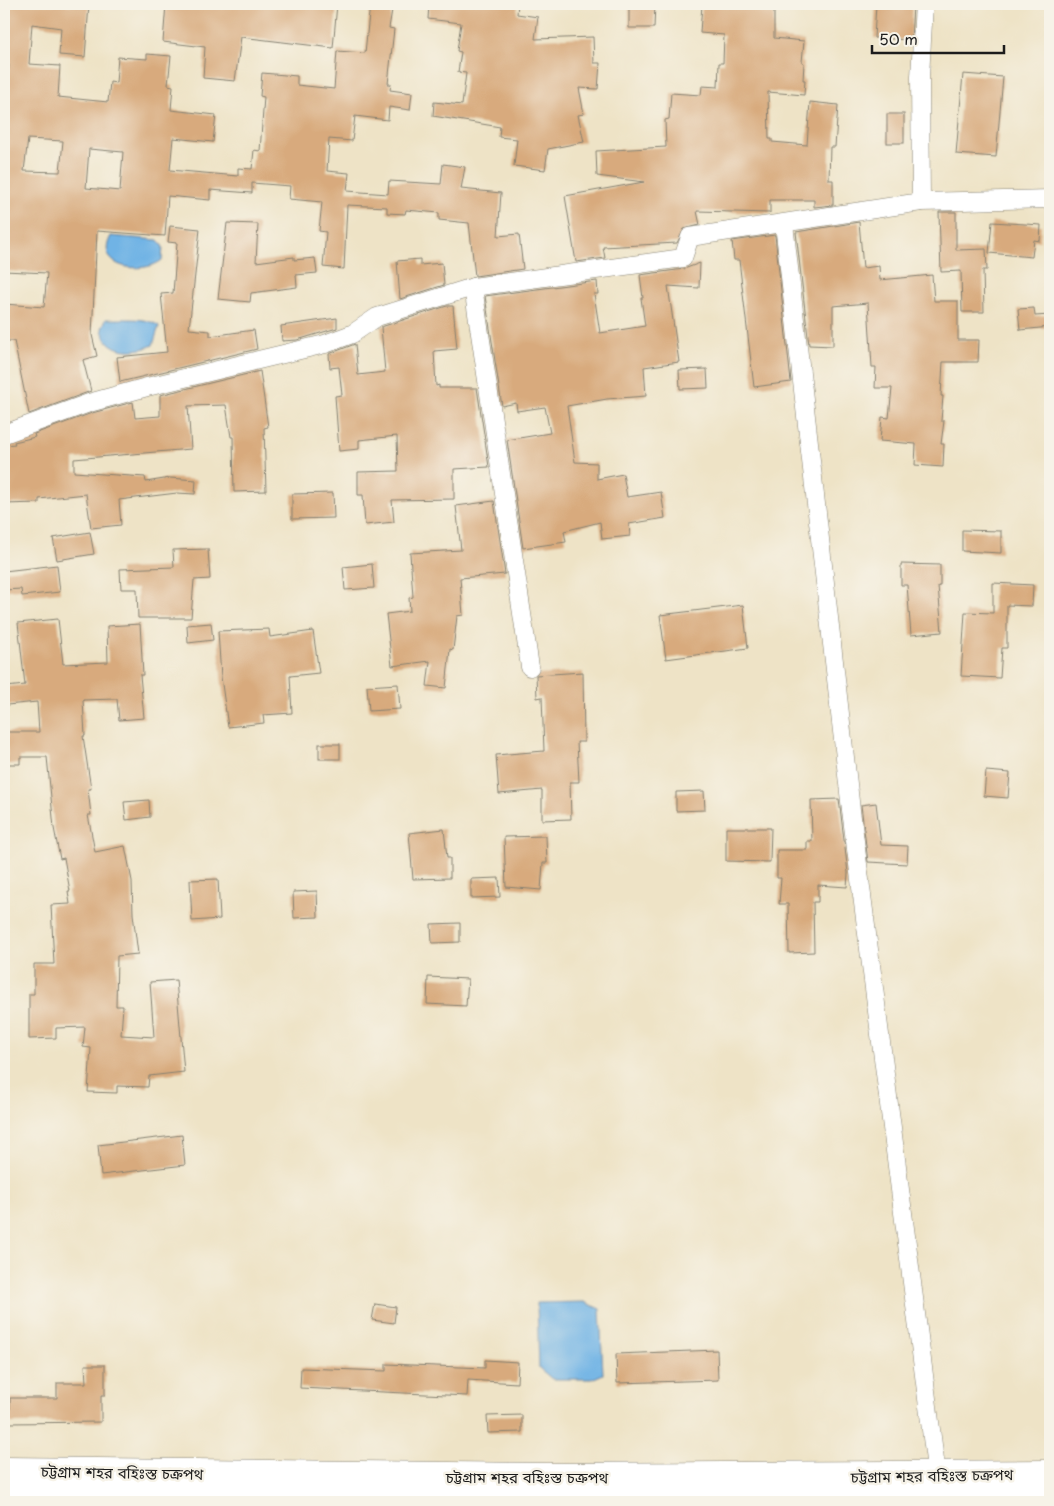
<svg xmlns="http://www.w3.org/2000/svg" width="1054" height="1506" viewBox="0 0 1054 1506" font-family="'Playpen Sans','Noto Sans Bengali',sans-serif">
<style>
.water{fill:#70b3e5;stroke:#466880}
.building{fill:#d8aa7d;fill-rule:evenodd}
.lines{fill:none;stroke-linecap:round;stroke-linejoin:round}
.street-casing{stroke:#858071;stroke-width:19}
.primary-casing{stroke:#858071;stroke-width:29}
.street{stroke:#fff;stroke-width:18}
.primary{stroke:#fff;stroke-width:28}
.labels{text-anchor:middle;dominant-baseline:central;stroke-width:5;stroke-linejoin:round;paint-order:stroke}
.street-label{font-size:15px;fill:#1c1c1c;stroke:#f7f3e8}
</style>
<rect width="100%" height="100%" fill="#f7f3e8"/>
<filter id="ink" filterUnits="userSpaceOnUse"><feTurbulence type="fractalNoise" baseFrequency=".02" numOctaves="2"/><feDisplacementMap in="SourceGraphic" scale="10" xChannelSelector="R" yChannelSelector="G"/><feConvolveMatrix kernelMatrix="1 2 1 2 8 2 1 2 1" color-interpolation-filters="sRGB"/></filter>
<filter id="wash" filterUnits="userSpaceOnUse"><feTurbulence type="fractalNoise" baseFrequency=".0096" numOctaves="4" result="noise"/><feDisplacementMap in="SourceGraphic" scale="20" xChannelSelector="R" yChannelSelector="G"/><feGaussianBlur stdDeviation="1.12" result="paint"/><feColorMatrix in="noise" values="0 0 0 0 0 0 0 0 0 0 0 0 0 0 0 0 0 1.4 0 .05"/><feComposite in="paint" operator="in"/></filter>
<g filter="url(#wash)">
<rect width="100%" height="100%" fill="#eee3c6"/>
<g class="water">
<path d="M111,236L158,240L163,247L162,260C144,275 93,269 111,236Z"/>
<path d="M106,319C122,320 146,316 159,326L153,345C134,354 105,353 102,328Z"/>
<polygon points="584,1302 600,1309 603,1374 592,1379 552,1379 539,1368 537,1303"/>
</g>
<g id="blocks">
<g class="building">
<path d="M14,4L89,5L85,57L59,55L61,28L32,24L29,64L60,66L58,97L108,102L110,82L116,83L118,57L147,59V54L171,56L168,85L173,86L171,110L216,115L213,142L173,138L170,170L238,176V168L252,169L254,150L260,151L264,97L260,96L262,73L297,76V85L334,89L337,51L365,53L370,4H393L389,28L394,29L388,84H391L390,90L412,93L410,110L389,107L388,120L355,116L352,141L329,139L327,171L349,173L347,191L388,194L389,181L441,184L443,164L465,167L461,189L501,193L498,236L519,234L523,269L475,276L469,223L439,220V213L406,210L405,214L387,213V207L347,205L344,269L323,267L326,232L319,231L322,202L289,199L290,186L252,183V193L210,190V200L168,196L165,236L97,231L92,335L97,356L83,360L91,391L29,414L14,341H4V304L44,307L47,273L4,271V116L9,65H4V5L13,6ZM28,139L63,141L60,172L24,171ZM89,149L123,152L120,191L86,188Z"/>
<polygon points="166,4 240,4 264,7 264,4 337,4 333,48 241,37 235,81 203,78 205,47 163,42"/>
<polygon points="429,4 518,4 517,14 538,17 535,39 593,37 594,63 600,63 598,89 579,88 584,114 578,115 584,142 548,149 545,170 514,166 517,139 499,137 500,127 433,116 434,102 462,105 466,73 458,72 461,52 457,51 461,23 428,19"/>
<polygon points="629,4 655,4 654,28 629,28"/>
<polygon points="702,4 774,4 774,38 804,41 802,62 804,63 803,80 805,80 804,95 768,92 769,139 772,139 772,142 807,145 810,102 838,105 835,147 830,147 829,180 833,180 833,205 814,207 814,200 770,200 770,213 697,211 700,225 684,229 677,243 603,247 605,258 576,262 565,196 644,182 597,176 596,151 666,147 665,120 669,119 671,93 701,95 702,86 718,87 719,63 723,63 724,35 700,33"/>
<polygon points="876,4 913,5 911,40 874,38"/>
<polygon points="963,74 1003,77 996,157 956,154"/>
<rect x="887" y="114" width="17" height="29"/>
<polygon points="939,212 956,212 956,250 986,249 987,270 983,270 984,312 962,312 961,271 941,272"/>
<polygon points="859,222 863,268 879,266 880,280 932,275 934,301 958,301 958,340 979,340 978,362 943,362 941,396 943,396 941,421 944,421 941,444 944,444 943,467 915,465 916,444 880,441 882,417 889,418 892,388 875,388 876,367 872,367 868,303 833,306 833,346 809,345 796,232"/>
<polygon points="992,222 1041,225 1040,241 1034,240 1032,257 989,253"/>
<polygon points="227,223 258,224 256,262 294,257 294,260 315,258 317,273 296,275 297,287 251,293 250,302 218,299"/>
<polygon points="170,226 200,229 189,329 210,331 210,336 254,330 257,349 120,382 117,357 167,352 161,294 173,293 177,243 168,242"/>
<polygon points="775,235 791,382 754,387 739,260 734,260 732,241"/>
<polygon points="420,259 420,265 442,263 444,285 400,299 397,261"/>
<polygon points="700,263 699,288 668,286 679,362 644,367 646,396 607,399 567,406 575,462 597,463 597,479 623,474 627,497 661,492 665,518 629,524 630,536 602,539 600,522 564,531 566,542 523,548 507,440 550,433 545,407 517,411 516,403 502,406 485,296 597,281 598,294 594,294 600,333 645,326 641,298 643,298 640,275 684,269"/>
<polygon points="447,306 453,306 457,349 434,351 436,386 439,385 439,388 477,388 489,467 454,469 454,499 392,500 394,522 365,525 363,495 358,495 358,472 398,471 397,436 359,440 359,449 339,451 335,396 342,395 339,367 330,368 329,354 355,344 358,375 385,372 381,327"/>
<polygon points="1034,308 1035,316 1050,315 1050,327 1020,330 1018,309"/>
<polygon points="337,318 337,328 297,340 282,341 281,326"/>
<polygon points="707,369 708,388 680,389 679,370"/>
<polygon points="260,371 268,427 264,428 266,491 234,492 233,437 231,437 226,405 188,406 191,449 74,459 74,472 145,477 146,482 170,478 196,480 195,494 177,493 119,500 121,525 91,528 86,494 39,499 39,503 4,504 4,445 15,444 14,442 35,437 34,434 92,413 133,402 135,418 160,416 160,395"/>
<polygon points="333,493 334,518 292,519 292,494"/>
<polygon points="494,501 505,574 460,578 463,615 457,616 453,650 450,649 446,688 427,686 430,661 392,666 386,614 410,611 409,598 413,597 410,553 461,550 456,506"/>
<polygon points="962,530 1001,531 1001,553 962,551"/>
<polygon points="90,532 94,554 57,560 53,538"/>
<polygon points="208,549 210,579 194,580 191,618 138,618 137,589 121,589 120,569 174,567 173,550"/>
<polygon points="372,564 374,588 345,590 343,567"/>
<polygon points="901,564 940,565 940,586 938,586 942,632 911,635 907,585 901,585"/>
<polygon points="57,565 60,592 22,596 21,589 4,590 4,571"/>
<polygon points="993,583 1033,585 1032,606 1007,605 1007,648 1002,648 1000,678 961,676 965,612 993,613"/>
<polygon points="743,605 748,648 666,659 660,615"/>
<polygon points="58,619 63,664 108,662 107,626 140,624 143,675 140,675 144,718 119,720 117,699 83,700 85,736 83,736 91,789 88,789 91,815 88,815 95,852 125,846 132,881 133,914 138,954 117,956 116,1006 123,1006 121,1035 154,1037 150,982 176,980 184,1072 149,1076 148,1087 117,1086 117,1093 88,1092 91,1048 83,1047 85,1027 56,1028 56,1038 29,1039 29,994 34,994 34,964 54,964 51,905 70,904 68,891 70,891 64,858 60,859 54,828 47,757 20,757 20,764 7,764 7,732 39,732 37,702 7,705 6,687 25,685 18,623"/>
<polygon points="211,623 213,640 188,643 187,625"/>
<polygon points="269,629 270,637 313,631 319,673 290,676 292,713 263,715 264,723 228,727 221,677 218,631"/>
<polygon points="583,672 584,742 577,742 579,782 570,782 571,819 542,820 542,790 499,794 496,755 544,751 542,697 537,698 536,675"/>
<polygon points="398,684 400,709 369,711 367,686"/>
<rect x="319" y="744" width="21" height="15"/>
<polygon points="986,771 1010,773 1008,798 984,796"/>
<polygon points="704,791 705,810 676,811 676,792"/>
<polygon points="839,799 848,873 847,887 818,885 818,902 813,902 814,952 789,953 788,904 779,904 781,878 777,878 777,850 807,850 807,841 812,841 811,800"/>
<polygon points="149,800 150,817 126,820 124,802"/>
<polygon points="876,803 881,845 908,846 907,864 868,862 861,805"/>
<polygon points="726,828 771,828 770,862 726,861"/>
<polygon points="444,829 447,858 450,858 450,878 413,879 409,833"/>
<polygon points="546,836 547,863 543,863 541,890 506,887 504,837"/>
<polygon points="499,878 500,897 471,898 471,879"/>
<polygon points="218,879 220,919 192,921 190,880"/>
<polygon points="317,891 318,917 294,918 293,892"/>
<polygon points="460,923 460,942 432,943 431,924"/>
<polygon points="428,977 468,979 466,1006 427,1004"/>
<polygon points="182,1135 185,1165 101,1175 98,1145"/>
<polygon points="375,1304 396,1307 394,1323 372,1320"/>
<polygon points="717,1350 718,1380 617,1383 616,1354"/>
<polygon points="485,1360 518,1362 517,1383 468,1380 467,1396 300,1388 301,1368 386,1371 386,1364 485,1368"/>
<polygon points="85,1365 105,1365 105,1395 101,1395 101,1422 10,1423 10,1398 57,1398 57,1383 86,1383"/>
<polygon points="522,1415 522,1432 488,1433 487,1416"/>
</g>
</g>
</g>
<g filter="url(#ink)">
<use href="#blocks" fill-opacity="0" stroke="#858071" stroke-width="1"/>
<g class="lines">
<defs>
<g id="street">
<polyline points="921,202 920,77 924,4"/>
<polyline points="784,224 851,810 937,1476"/>
<polyline points="473,287 530,667"/>
<polyline points="4,434 89,403 147,387 325,344 352,334 377,317 473,287 683,258 690,237 921,202 1050,199"/>
</g>
<g id="primary">
<polyline points="4,1471 547,1477 1050,1474"/>
<polyline points="4,1498 937,1501 1050,1498"/>
</g>
</defs>
<use href="#street" class="street-casing"/>
<use href="#primary" class="primary-casing"/>
<use href="#street" class="street"/>
<use href="#primary" class="primary"/>
</g>
</g>
<g class="labels">
<g class="street-label">
<text transform="translate(122 1472) rotate(1)">চট্টগ্রাম শহর বহিঃস্ত চক্রপথ</text>
<text transform="translate(932 1475) rotate(-1)">চট্টগ্রাম শহর বহিঃস্ত চক্রপথ</text>
<text x="527" y="1476">চট্টগ্রাম শহর বহিঃস্ত চক্রপথ</text>
</g>
</g>
<rect width="1054" height="1506" fill="none" stroke="#f7f3e8" stroke-width="20"/>
<path d="M872 45v8h132v-8" fill="none" stroke="#1c1c1c" stroke-width="2.5"/>
<text x="879" y="45" font-size="15" fill="#1c1c1c" stroke="#f7f3e8" stroke-width="4" paint-order="stroke">50 m</text>
</svg>
